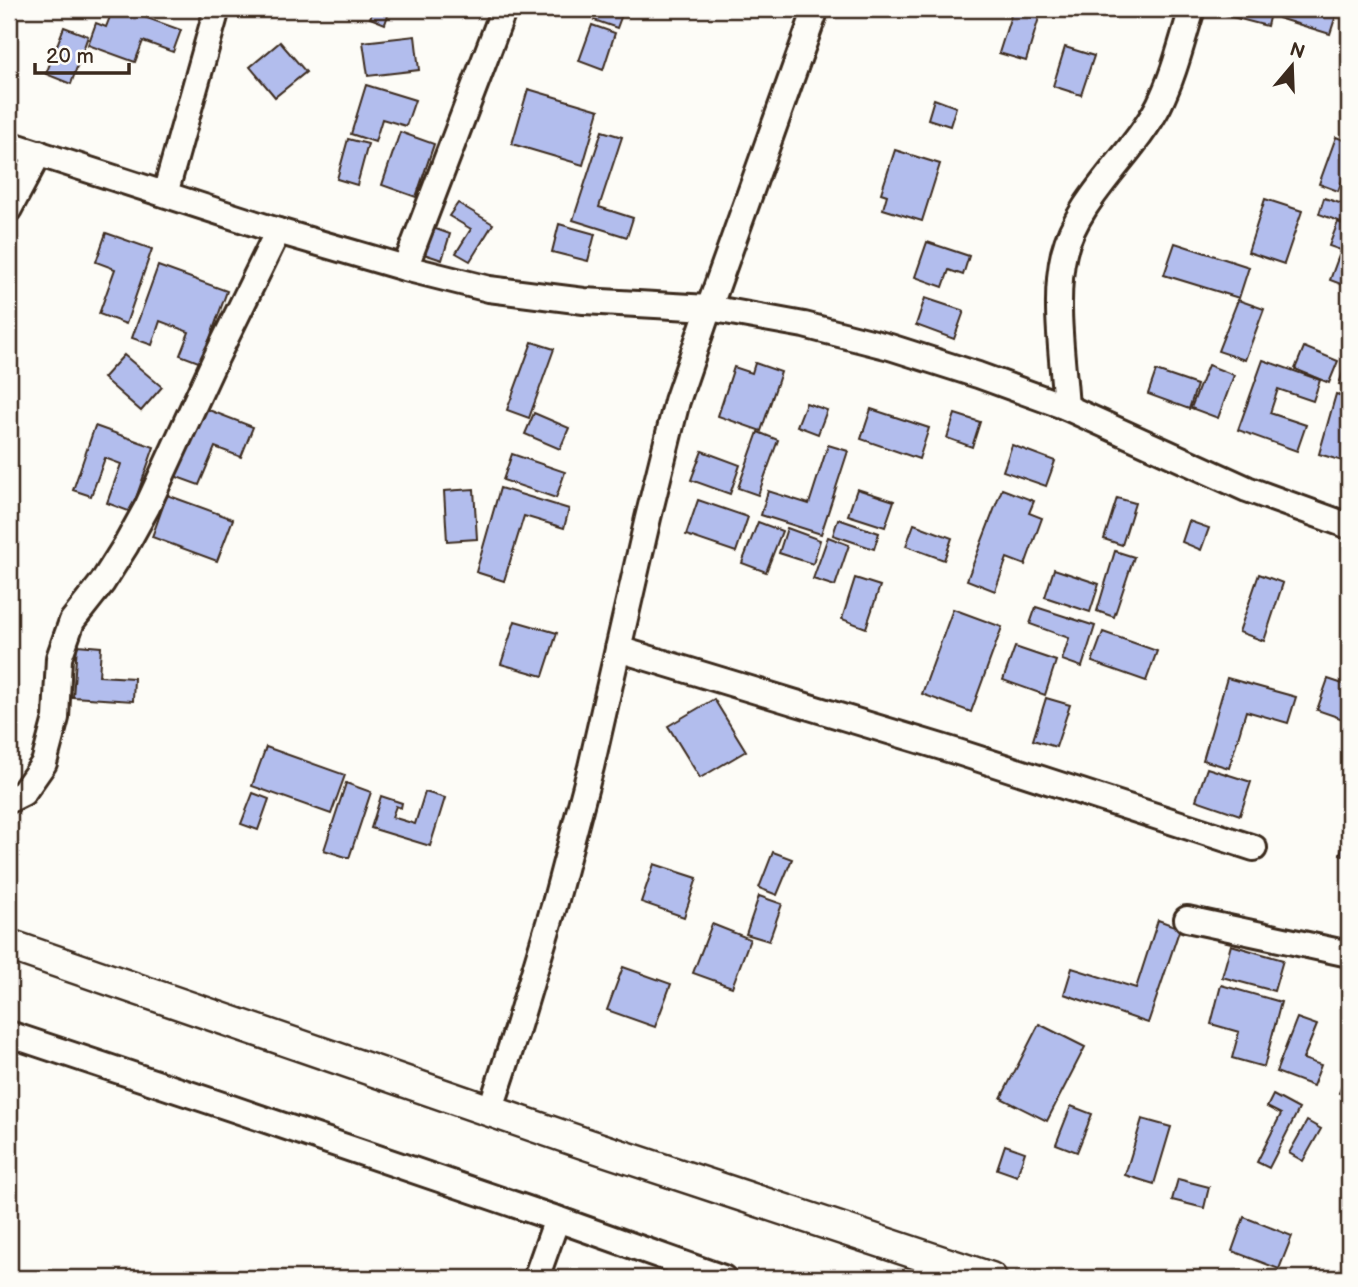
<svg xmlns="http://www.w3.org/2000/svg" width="1358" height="1287" viewBox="0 0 1358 1287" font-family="'Balsamiq Sans',sans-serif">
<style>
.building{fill:#b2bded;stroke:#3b2a1e;stroke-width:2}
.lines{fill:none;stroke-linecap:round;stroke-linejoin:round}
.minor-casing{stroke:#3b2a1e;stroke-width:30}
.tertiary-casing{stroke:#3b2a1e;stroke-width:35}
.minor{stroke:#fdfcf7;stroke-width:24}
.tertiary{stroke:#fdfcf7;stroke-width:30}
</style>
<rect width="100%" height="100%" fill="#fdfcf7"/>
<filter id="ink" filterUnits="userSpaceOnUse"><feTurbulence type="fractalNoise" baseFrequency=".0143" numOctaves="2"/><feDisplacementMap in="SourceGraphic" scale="14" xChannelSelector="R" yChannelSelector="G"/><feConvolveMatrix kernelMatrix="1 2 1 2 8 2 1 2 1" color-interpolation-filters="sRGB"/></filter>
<g filter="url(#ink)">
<g class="building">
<polygon points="113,9 122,9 181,30 173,52 143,41 135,62 88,45 96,23 106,27"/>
<polygon points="374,9 390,9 385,24 370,18"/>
<polygon points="598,9 624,9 617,28 594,20"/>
<polygon points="1013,9 1034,9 1041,11 1026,61 999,53"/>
<polygon points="1218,9 1271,9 1267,26 1217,13"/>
<polygon points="1281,9 1338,9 1330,34 1278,18"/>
<polygon points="592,25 615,33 603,70 579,61"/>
<polygon points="64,27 88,36 71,84 46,74"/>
<polygon points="415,36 419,70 368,76 363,42"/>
<polygon points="280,42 306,72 275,97 250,67"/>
<polygon points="1065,47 1094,56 1081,95 1053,86"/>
<polygon points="366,85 415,100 406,126 382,119 375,142 351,134"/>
<polygon points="528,89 599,110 583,165 512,144"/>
<polygon points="934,99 956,107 950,126 928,119"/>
<polygon points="602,131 622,137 599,207 633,218 627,237 573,220"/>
<polygon points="400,132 434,144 416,197 382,185"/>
<polygon points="1336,137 1349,142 1349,162 1338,191 1319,184"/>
<polygon points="348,139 368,144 357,185 337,179"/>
<polygon points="895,150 940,164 922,221 883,209 887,195 881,193"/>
<polygon points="1324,198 1349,206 1344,223 1319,214"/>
<polygon points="1265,199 1302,211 1284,264 1248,252"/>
<polygon points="458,203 493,224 470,261 456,253 471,229 449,216"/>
<polygon points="1338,222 1349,227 1349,287 1330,280 1341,250 1329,246"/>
<polygon points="559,224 595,234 588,261 552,252"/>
<polygon points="433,228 450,234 442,260 424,254"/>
<polygon points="106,233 152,249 126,324 99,314 115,269 96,262"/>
<polygon points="927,242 969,256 963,275 949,270 943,287 915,277"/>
<polygon points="1175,243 1249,267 1239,298 1164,275"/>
<polygon points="158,266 227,291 201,363 180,355 189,332 160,321 152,345 132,338"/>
<polygon points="925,298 964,311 954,339 916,325"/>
<polygon points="1238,300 1264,309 1245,360 1218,351"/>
<polygon points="532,342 554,349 529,418 507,410"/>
<polygon points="1304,347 1338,361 1329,383 1295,369"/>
<polygon points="1349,354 1349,387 1339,384"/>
<polygon points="124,355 162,387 141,411 103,378"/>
<polygon points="1263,360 1320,380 1313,401 1278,389 1270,413 1306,425 1297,451 1238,430"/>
<polygon points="755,363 781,372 761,431 718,416 734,367 752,373"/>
<polygon points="1208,365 1234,375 1218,418 1191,408"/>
<polygon points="1156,371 1197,385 1189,409 1148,394"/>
<polygon points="1336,394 1349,398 1349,463 1319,454"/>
<polygon points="806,403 827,410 818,434 797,426"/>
<polygon points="201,407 253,427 241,457 215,447 199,485 174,476"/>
<polygon points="871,409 929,428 919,459 861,439"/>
<polygon points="534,413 569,428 560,449 525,434"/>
<polygon points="955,414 980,422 972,447 947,438"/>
<polygon points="95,426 154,447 131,512 107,503 121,464 105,458 91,496 73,490"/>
<polygon points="758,432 778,440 758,495 738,488"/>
<polygon points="828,445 848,451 821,534 761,515 768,491 809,504"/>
<polygon points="1012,445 1055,461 1046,486 1003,471"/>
<polygon points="702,451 740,465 730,494 691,480"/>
<polygon points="512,454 565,472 556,498 503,480"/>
<polygon points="500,488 569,509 564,528 524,516 504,581 476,572"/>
<polygon points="474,489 477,539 447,541 444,491"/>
<polygon points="857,489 894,501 885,527 848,515"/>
<polygon points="1002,489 1034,501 1029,513 1042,518 1025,565 1007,558 995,591 967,580"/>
<polygon points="167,495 233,519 217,561 152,537"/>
<polygon points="1117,498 1135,503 1122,545 1104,539"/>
<polygon points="698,500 748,517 736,552 686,535"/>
<polygon points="838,519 879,533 874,549 833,535"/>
<polygon points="1189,521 1209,528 1201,550 1182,542"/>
<polygon points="758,522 782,531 766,572 742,563"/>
<polygon points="914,524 952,538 944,560 906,546"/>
<polygon points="787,528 820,540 813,564 779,553"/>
<polygon points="828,537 849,545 835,586 813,579"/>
<polygon points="1115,551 1134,557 1114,617 1097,611"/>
<polygon points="1054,569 1099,584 1090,612 1045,597"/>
<polygon points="1259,574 1283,583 1264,641 1239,632"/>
<polygon points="855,578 880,586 866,628 842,619"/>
<polygon points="1036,607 1095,626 1082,667 1062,660 1069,638 1030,624"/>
<polygon points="953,609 1002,627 971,712 922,694"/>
<polygon points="515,621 557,633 543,676 501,664"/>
<polygon points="1103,632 1157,651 1146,681 1092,662"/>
<polygon points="77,645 101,647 99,676 134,678 133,701 73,697"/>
<polygon points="1015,647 1056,661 1045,695 1003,680"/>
<polygon points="1227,678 1296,697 1288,723 1246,711 1229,768 1203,760"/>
<polygon points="1328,679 1349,686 1349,721 1317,710"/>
<polygon points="1046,698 1070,705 1056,747 1033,740"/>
<polygon points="714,699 746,751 700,778 668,726"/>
<polygon points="266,747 345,775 331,814 252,786"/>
<polygon points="1207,768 1251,782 1240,815 1196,800"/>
<polygon points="346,783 371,792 349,858 324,850"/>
<polygon points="425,792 445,798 430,846 371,828 381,796 402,803 401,808 396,806 392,817 415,824"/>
<polygon points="253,793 269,799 258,830 241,824"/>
<polygon points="1349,829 1349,858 1340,854"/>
<polygon points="773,852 792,859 777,895 759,888"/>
<polygon points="654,864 697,878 684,917 641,902"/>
<polygon points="759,896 782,904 769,941 746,934"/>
<polygon points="1158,920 1180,928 1148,1023 1064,994 1072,968 1136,988"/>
<polygon points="712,924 750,939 732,987 693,973"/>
<polygon points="1231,945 1283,960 1274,991 1222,977"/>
<polygon points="623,967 671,984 655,1027 607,1010"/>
<polygon points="1221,985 1281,1002 1264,1067 1232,1058 1239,1032 1211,1024"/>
<polygon points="1297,1018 1317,1025 1303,1059 1321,1065 1313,1086 1276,1072"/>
<polygon points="1039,1024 1085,1047 1047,1121 1001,1098"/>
<polygon points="1349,1067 1349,1097 1339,1093"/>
<polygon points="1273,1095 1299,1109 1269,1168 1257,1162 1281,1114 1267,1107"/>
<polygon points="1071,1106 1092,1114 1077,1152 1056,1144"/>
<polygon points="1142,1119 1171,1127 1154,1184 1125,1175"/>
<polygon points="1307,1121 1321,1129 1303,1161 1289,1153"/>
<polygon points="1005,1145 1025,1152 1017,1176 997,1169"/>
<polygon points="1178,1179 1209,1187 1204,1208 1172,1200"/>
<polygon points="1244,1217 1292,1236 1279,1269 1232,1251"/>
</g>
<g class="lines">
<defs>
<g id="minor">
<polyline points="9,144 278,231 405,268 489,289 584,301 709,308 804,325 890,347 978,375 1066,407 1247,489 1349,526"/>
<polyline points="165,194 217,9"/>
<polyline points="9,209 39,153"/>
<polyline points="405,268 504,9"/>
<path d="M1066,407C1063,360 1053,299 1064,253C1077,199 1133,155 1159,105C1174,75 1182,41 1192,9"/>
<polyline points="618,649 958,752 1254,848"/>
<polyline points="9,800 23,793 44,763 56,718 59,658 72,621 102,583 126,545 147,507 214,362 278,231"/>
<polyline points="1187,919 1349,954"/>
<polyline points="9,1034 231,1108 557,1219 723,1278"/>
<polyline points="490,1111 517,1029 555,903 591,767 648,518 677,401 709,308 816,9"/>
<polyline points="536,1278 557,1219"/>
</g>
<polyline id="tertiary" points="9,945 589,1145 991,1278"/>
</defs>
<use href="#minor" class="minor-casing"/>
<use href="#tertiary" class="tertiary-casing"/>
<use href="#minor" class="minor"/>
<use href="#tertiary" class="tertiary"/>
</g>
</g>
<rect width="1358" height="1287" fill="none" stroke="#fdfcf7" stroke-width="35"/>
<rect x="18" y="18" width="1323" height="1252" fill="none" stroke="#3b2a1e" stroke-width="2.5" filter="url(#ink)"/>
<g transform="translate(1292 66) rotate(19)" stroke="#fdfcf7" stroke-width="5" paint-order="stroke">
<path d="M0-5L12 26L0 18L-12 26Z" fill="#3b2a1e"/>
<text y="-10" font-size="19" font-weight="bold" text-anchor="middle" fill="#3b2a1e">N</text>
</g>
<path d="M35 63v10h94v-10" fill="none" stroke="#3b2a1e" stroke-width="3.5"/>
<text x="46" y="63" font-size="21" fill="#3b2a1e" stroke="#fdfcf7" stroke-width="5" paint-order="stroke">20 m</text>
</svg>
